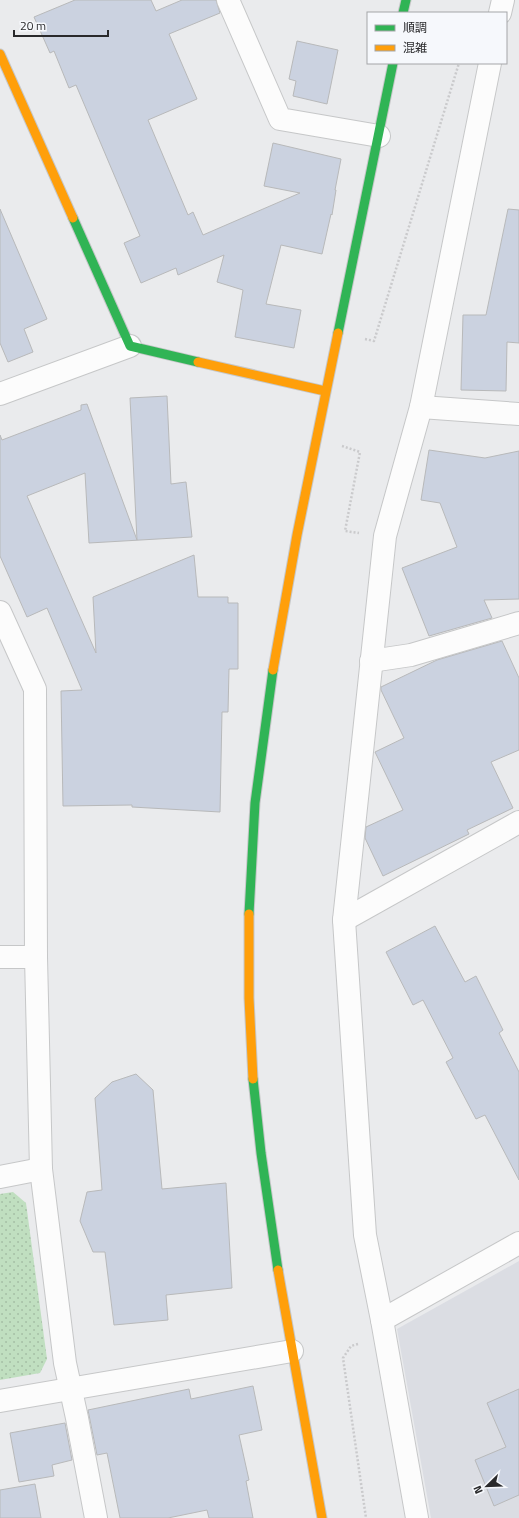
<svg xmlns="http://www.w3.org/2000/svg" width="519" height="1518" viewBox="0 0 519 1518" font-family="'Titillium Web','Noto Sans JP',sans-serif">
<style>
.built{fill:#dbdde3}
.green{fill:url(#green-dots)}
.building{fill:#cbd2e0;stroke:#b8b9ba}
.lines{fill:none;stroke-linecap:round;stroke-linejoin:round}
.street-casing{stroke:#c6c7c8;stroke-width:24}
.fast-casing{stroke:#c6c7c8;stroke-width:11}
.slow-casing{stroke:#c6c7c8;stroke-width:11}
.path{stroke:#cacacc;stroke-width:2.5;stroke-dasharray:2 2;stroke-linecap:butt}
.street{stroke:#fcfcfc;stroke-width:22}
.fast{stroke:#30b455;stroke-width:9}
.slow{stroke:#ff9f0a;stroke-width:9}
</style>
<defs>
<pattern id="green-dots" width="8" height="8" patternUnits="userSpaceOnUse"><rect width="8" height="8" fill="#c0dfc0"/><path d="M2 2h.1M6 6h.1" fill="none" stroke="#a5bfa5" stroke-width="1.8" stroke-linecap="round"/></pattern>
</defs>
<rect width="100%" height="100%" fill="#eaebed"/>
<polygon class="built" points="519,1261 519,1518 431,1518 397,1329"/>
<polygon class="green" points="13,1192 26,1203 47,1359 40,1373 0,1380 0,1194"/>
<g class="building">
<polygon points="75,0 151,0 156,11 182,0 216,0 220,13 169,34 197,99 148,120 188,215 193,212 203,235 300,193 264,186 273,143 341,159 335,190 336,190 332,215 331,214 322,254 281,245 266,304 301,310 294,348 235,337 243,290 217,282 224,255 178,275 176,268 141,283 124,243 140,236 76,85 69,88 54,51 50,53 34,17"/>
<polygon points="297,41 338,50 327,104 293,96 296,81 289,79"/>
<polygon points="0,209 47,319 24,329 33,352 8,362 0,343"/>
<polygon points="508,209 519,210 519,343 507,342 506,391 461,390 463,315 486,315"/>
<polygon points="167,396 171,484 186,482 192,537 89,543 85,473 27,496 96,653 93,597 194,555 198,597 228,597 228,603 238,603 238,669 229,669 228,712 222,712 220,812 132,807 132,805 63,806 61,691 82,690 47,608 27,617 0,556 0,435 2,440 81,410 81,405 87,404 137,540 130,398"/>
<polygon points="429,450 485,458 519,451 519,599 484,600 492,618 429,636 402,568 457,547 440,503 421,500"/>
<polygon points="502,641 519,678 519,750 491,762 513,808 467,830 469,834 383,876 365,838 366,827 403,810 375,752 404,738 381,690 381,687 437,660"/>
<polygon points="435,926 465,982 476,976 503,1030 499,1033 519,1072 519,1180 485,1115 476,1119 446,1062 453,1058 423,1000 413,1005 386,952"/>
<polygon points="136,1074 153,1090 162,1189 226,1183 232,1288 166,1295 168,1320 114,1325 105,1252 93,1252 80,1221 87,1192 102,1190 95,1098 112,1082"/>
<polygon points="253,1386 262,1430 239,1435 249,1480 246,1481 253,1518 209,1518 207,1510 168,1518 120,1518 107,1453 97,1455 88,1410 189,1389 191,1399"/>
<polygon points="519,1389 519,1495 494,1506 475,1460 506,1447 487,1403"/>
<polygon points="65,1423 72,1460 52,1465 54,1476 19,1482 10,1433"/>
<polygon points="35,1484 41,1518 0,1518 0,1490"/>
</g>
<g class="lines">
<defs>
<g id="street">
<polyline points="228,0 280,119 379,136"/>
<polyline points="500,13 503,0"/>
<polyline points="0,394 130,346"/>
<polyline points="421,407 519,414"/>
<polyline points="0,612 35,689 36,957 41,1169 65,1363 77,1418 96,1518"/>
<polyline points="371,661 411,655 519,623"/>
<polyline points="344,920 519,822"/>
<polyline points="0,957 36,957"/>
<polyline points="0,1177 41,1169"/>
<polyline points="382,1320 519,1243"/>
<polyline points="0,1401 292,1351"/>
<polyline points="417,1518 382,1320 365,1235 344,920 385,536 421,407 490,63"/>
</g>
<g id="fast">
<polyline points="403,13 406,0"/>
<polyline points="73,218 130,346 198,362"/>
<polyline points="338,333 393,63"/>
<polyline points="249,914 255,803 273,670"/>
<polyline points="253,1079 261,1153 278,1270"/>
</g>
<g id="slow">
<polyline points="0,54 73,218"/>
<polyline points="198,362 325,391"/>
<polyline points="273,670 297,535 338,333"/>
<polyline points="249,914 249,998 253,1079"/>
<polyline points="278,1270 322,1518"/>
</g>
</defs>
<use href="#street" class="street-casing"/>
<use href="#fast" class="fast-casing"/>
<use href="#slow" class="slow-casing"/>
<g class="path">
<polyline points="365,339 374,341 459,63"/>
<polyline points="342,446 360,452 345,531 359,533"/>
<polyline points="358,1344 351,1346 343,1358 366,1518"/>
</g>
<use href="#street" class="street"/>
<use href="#fast" class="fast"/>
<use href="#slow" class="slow"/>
</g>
<rect x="367" y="12" width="140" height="52" fill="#f6f8fc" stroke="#a4a5a8"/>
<rect x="375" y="25" width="20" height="6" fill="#30b455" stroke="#a4a5a8"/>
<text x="403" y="32" font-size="12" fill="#29292b">順調</text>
<rect x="375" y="45" width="20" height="6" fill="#ff9f0a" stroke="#a4a5a8"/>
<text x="403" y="52" font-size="12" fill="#29292b">混雑</text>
<g transform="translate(487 1486) rotate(247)" stroke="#f6f8fc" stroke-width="3" paint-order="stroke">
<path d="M0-3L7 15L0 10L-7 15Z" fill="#29292b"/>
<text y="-6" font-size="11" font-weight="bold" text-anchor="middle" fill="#29292b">N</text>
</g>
<path d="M14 30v6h94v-6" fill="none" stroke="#29292b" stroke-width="2"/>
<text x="20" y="30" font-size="12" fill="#29292b" stroke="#f6f8fc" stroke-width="3" paint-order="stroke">20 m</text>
</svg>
